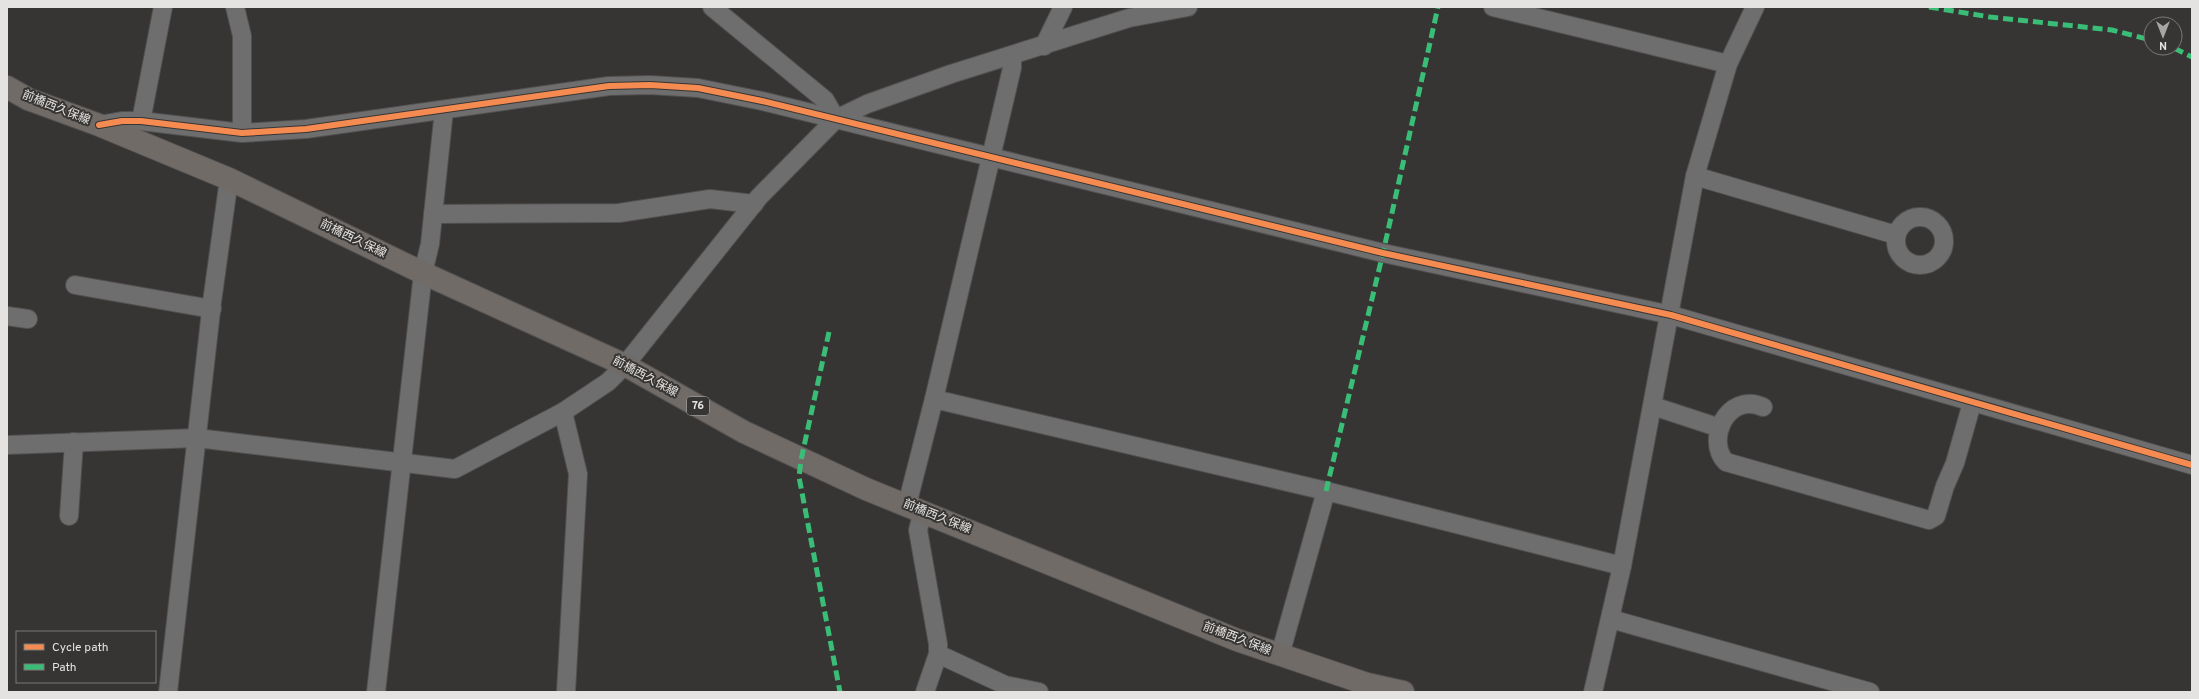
<svg xmlns="http://www.w3.org/2000/svg" width="2199" height="699" viewBox="0 0 2199 699" font-family="Overpass,'Noto Sans JP',sans-serif">
<style>
.lines{fill:none;stroke-linecap:round;stroke-linejoin:round}
.minor-casing{stroke:#525050;stroke-width:20}
.major-casing{stroke:#525050;stroke-width:24}
.minor{stroke:#6f6e6e;stroke-width:18}
.major{stroke:#706b67;stroke-width:22}
.quiet{stroke:#3abd76;stroke-width:5;stroke-dasharray:10 5;stroke-linecap:butt}
.cycleway-casing{stroke:#373533;stroke-width:8}
.cycleway{stroke:#f68b52;stroke-width:6}
.labels{text-anchor:middle;dominant-baseline:central;stroke-width:4;stroke-linejoin:round;paint-order:stroke}
.shield{fill:#373533;stroke:#b1afad;stroke-width:1}
.shield-label{font-size:11px;font-weight:bold;fill:#e5e3e1}
.street-label{font-size:12px;fill:#e5e3e1;stroke:#373533}
</style>
<rect width="100%" height="100%" fill="#363534"/>
<g class="lines">
<defs>
<g id="minor">
<polyline points="235,7 242,36 242,133"/>
<polyline points="712,7 825,100 836,119"/>
<polyline points="1493,7 1728,64"/>
<polyline points="1044,46 1063,7"/>
<polyline points="141,121 163,7"/>
<polyline points="99,125 122,121 141,121 242,133 306,129 609,86 650,85 698,88 762,101 1383,253 1671,315 2192,465"/>
<polyline points="1695,176 1896,235"/>
<polyline points="433,214 619,213 710,199 754,204"/>
<circle cx="1920" cy="241" r="24"/>
<polyline points="75,285 212,309"/>
<polyline points="7,316 28,319"/>
<polyline points="934,399 1326,491 1622,566"/>
<polyline points="1653,406 1720,428"/>
<path d="M1763,407C1727,391 1705,441 1726,462L1929,520L1936,516L1945,486L1955,463L1972,403"/>
<polyline points="563,412 578,474 566,692"/>
<polyline points="7,445 197,438 455,469 563,412 608,382 625,365 759,197 836,119 867,104 951,74 1129,18 1188,7"/>
<polyline points="907,505 934,399 1012,68 1012,55"/>
<polyline points="923,511 918,530 938,644 938,654 925,692"/>
<polyline points="69,516 74,442"/>
<polyline points="1611,619 1870,692"/>
<polyline points="938,654 1005,685 1039,692"/>
<polyline points="1280,655 1326,491"/>
<polyline points="168,692 212,302 229,179"/>
<polyline points="376,692 423,273 430,244 444,110"/>
<polyline points="1593,692 1622,566 1695,176 1728,64 1755,7"/>
</g>
<polyline id="major" points="7,87 28,99 99,125 229,179 423,273 625,365 744,432 866,489 1237,640 1367,684 1403,692"/>
</defs>
<use href="#minor" class="minor-casing"/>
<use href="#major" class="major-casing"/>
<use href="#minor" class="minor"/>
<use href="#major" class="major"/>
<g class="quiet">
<polyline points="1929,7 1990,17 2112,30 2151,40"/>
<polyline points="2174,48 2192,57"/>
<polyline points="829,332 801,460 799,477 840,692"/>
<polyline points="1326,491 1383,253 1438,7"/>
</g>
<defs>
<polyline id="cycleway" points="99,125 122,121 141,121 242,133 306,129 609,86 650,85 698,88 762,101 1383,253 1671,315 2192,465"/>
</defs>
<use href="#cycleway" class="cycleway-casing"/>
<use href="#cycleway" class="cycleway"/>
</g>
<g class="labels">
<rect class="shield" x="687" y="397" width="22" height="18" rx="3"/>
<g class="shield-label">
<text x="698" y="406">76</text>
</g>
<g class="street-label">
<text transform="translate(56 108) rotate(22)">前橋西久保線</text>
<text transform="translate(353 239) rotate(26)">前橋西久保線</text>
<text transform="translate(645 377) rotate(28)">前橋西久保線</text>
<text transform="translate(937 517) rotate(22)">前橋西久保線</text>
<text transform="translate(1237 639) rotate(21)">前橋西久保線</text>
</g>
</g>
<rect width="2199" height="699" fill="none" stroke="#e5e3e1" stroke-width="16"/>
<rect x="16" y="631" width="140" height="52" fill="#373533" stroke="#7d7b79"/>
<rect x="24" y="644" width="20" height="6" fill="#f68b52" stroke="#7d7b79"/>
<text x="52" y="651" font-size="12" fill="#e5e3e1">Cycle path</text>
<rect x="24" y="664" width="20" height="6" fill="#3abd76" stroke="#7d7b79"/>
<text x="52" y="671" font-size="12" fill="#e5e3e1">Path</text>
<g transform="translate(2163 36) rotate(180)"><circle r="19" fill="#373533" stroke="#7d7b79"/>
<path d="M0-3L7 15L0 10L-7 15Z" fill="#a8a6a4"/>
<text y="-6" font-size="11" font-weight="bold" text-anchor="middle" fill="#e5e3e1">N</text>
</g>
</svg>
